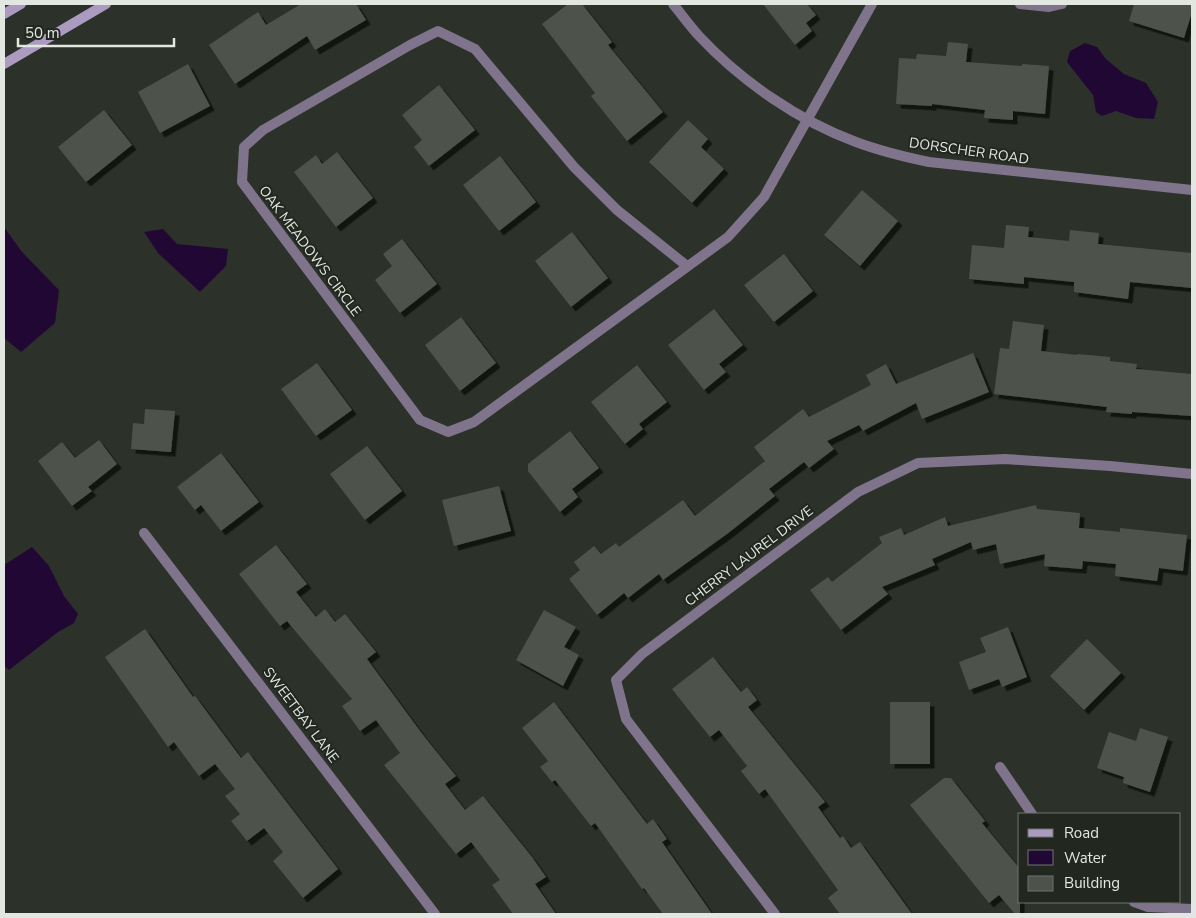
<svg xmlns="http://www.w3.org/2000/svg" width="1196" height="918" viewBox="0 0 1196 918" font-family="'Nunito Sans',sans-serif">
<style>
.water{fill:#210834}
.building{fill:#4d534b;filter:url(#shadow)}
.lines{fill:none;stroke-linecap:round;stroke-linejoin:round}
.minor{stroke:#7f748b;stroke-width:10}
.tertiary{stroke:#7f748b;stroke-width:10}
.secondary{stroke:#ac9bc0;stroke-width:10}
.labels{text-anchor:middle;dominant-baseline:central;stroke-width:4;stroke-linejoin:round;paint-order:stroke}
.street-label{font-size:14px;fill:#e3e7e2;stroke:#222720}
</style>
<defs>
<filter id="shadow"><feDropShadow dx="4.5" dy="4.5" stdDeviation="0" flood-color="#0009"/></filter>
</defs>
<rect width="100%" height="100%" fill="#2c3129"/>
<g class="water">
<polygon points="1085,43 1097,47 1106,59 1124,74 1146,83 1158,102 1154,119 1136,118 1116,111 1102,116 1096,112 1093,95 1067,62 1070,51"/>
<polygon points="4,227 22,252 59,290 55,323 21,352 4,338"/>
<polygon points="163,229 177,244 228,249 226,266 200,292 158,253 144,232"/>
<polygon points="32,547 49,566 64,596 78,614 74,623 58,632 9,670 4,666 4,565"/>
</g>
<g class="building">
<polygon points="301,4 356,4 366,20 315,50 307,36 235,84 209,45 258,12 266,25"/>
<polygon points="568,4 582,4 612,42 608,45 663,112 627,141 591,96 595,93 542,24"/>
<polygon points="763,4 807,4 816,15 806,23 812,31 795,45"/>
<polygon points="1134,4 1192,4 1192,12 1184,38 1129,21"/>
<polygon points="948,42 968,44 966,62 1022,66 1022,64 1049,66 1045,114 1013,111 1013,120 984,118 985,110 932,104 932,106 896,104 899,58 916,59 917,54 946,56"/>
<polygon points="188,64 210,106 160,133 138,92"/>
<polygon points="439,85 475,130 429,166 414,147 422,140 402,115"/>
<polygon points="104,110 132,145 86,182 58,147"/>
<polygon points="688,120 708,139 701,147 724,169 692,203 649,162"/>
<polygon points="337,152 373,198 336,227 294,172 316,155 322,164"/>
<polygon points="500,156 536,202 499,231 463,185"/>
<polygon points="862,190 898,221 860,266 824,235"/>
<polygon points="1006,225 1029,227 1028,237 1069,241 1070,230 1099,233 1098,244 1192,253 1192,288 1130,282 1128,299 1074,292 1074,282 1024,277 1024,284 969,279 972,245 1004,248"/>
<polygon points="572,232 608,278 571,307 535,261"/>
<polygon points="402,239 437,284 400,313 375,280 392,266 383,254"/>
<polygon points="784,254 813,291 774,322 744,285"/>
<polygon points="714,309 743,345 719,364 726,372 704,390 668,345"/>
<polygon points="461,317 496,363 460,391 425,345"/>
<polygon points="1013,321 1044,325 1041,351 1077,355 1077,354 1110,357 1110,361 1137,364 1136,369 1192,374 1192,416 1132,412 1132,414 1106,412 1107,407 994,394 1000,348 1009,349"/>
<polygon points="973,353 989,392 922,419 916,403 863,431 859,425 827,441 834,449 809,468 804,462 769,489 775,496 727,534 663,580 659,574 628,598 624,593 597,615 569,579 580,570 574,562 594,546 601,554 616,543 619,547 683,500 695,516 765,461 754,447 803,409 809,417 871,385 866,375 886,364 896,384"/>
<polygon points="317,363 352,410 316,436 281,389"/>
<polygon points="637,365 667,402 639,424 643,429 625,444 591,402"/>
<polygon points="145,409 175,411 171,452 131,449 133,423 144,424"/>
<polygon points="570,431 599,468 572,489 578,497 560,512 528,471 528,464"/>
<polygon points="99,440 117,464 88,487 92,491 72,506 38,461 62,442 75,458"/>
<polygon points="367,446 402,491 365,520 330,474"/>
<polygon points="221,453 259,502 221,531 201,505 195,510 177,487"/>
<polygon points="499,486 511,531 454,546 442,500"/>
<polygon points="1036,505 1037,509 1080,513 1079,528 1120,532 1120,528 1187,535 1183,571 1159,568 1157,581 1115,576 1116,564 1083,561 1082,569 1044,566 1045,554 1000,564 996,544 973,550 971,542 932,559 935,565 882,587 888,594 841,630 810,590 828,577 832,582 882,543 879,537 901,528 904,535 945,517 948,526"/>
<polygon points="276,545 307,584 296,592 316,617 325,609 335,622 345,614 376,652 367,659 423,735 456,776 445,784 465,810 483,796 532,857 546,877 535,884 556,914 513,914 492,885 500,880 471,842 456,854 384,765 400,753 376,720 360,731 342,706 352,699 287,621 280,626 239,574"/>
<polygon points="544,610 576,627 564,647 579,655 563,686 516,660"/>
<polygon points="1008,627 1027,677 1002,687 999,679 969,690 959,662 986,652 980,638"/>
<polygon points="145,629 193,697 195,696 241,758 248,752 338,869 303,898 273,861 283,852 264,828 247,841 231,821 240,814 225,796 235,789 215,764 199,776 174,742 168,747 105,657"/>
<polygon points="1087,639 1121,673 1084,710 1050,676"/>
<polygon points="713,657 741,692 747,687 757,700 748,707 825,802 818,807 840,838 843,836 851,848 860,842 912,914 840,914 828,898 838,890 765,789 759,794 741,771 747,766 719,730 710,737 672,689"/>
<polygon points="554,702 647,824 653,819 667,839 662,842 712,914 663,914 644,888 642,889 595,823 591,826 555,780 552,782 540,767 548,761 522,728"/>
<rect x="890" y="702" width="40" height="62"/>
<polygon points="1140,728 1168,737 1150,792 1123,783 1124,777 1097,768 1109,732 1136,741"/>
<polygon points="944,778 951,778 985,821 982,823 1020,869 1020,914 1015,914 999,895 989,903 910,805"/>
</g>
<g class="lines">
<g class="minor">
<polyline points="1020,4 1049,7 1062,4"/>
<polyline points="687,266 617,210 574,167 475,49 438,31 410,45 263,130 244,147 242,182 420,420 448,432 474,422 728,237 764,197 872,4"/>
<polyline points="144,533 435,914"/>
<polyline points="1000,767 1032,814"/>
<polyline points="1134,902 1148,907 1192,909"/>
<polyline points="775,914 626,719 616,680 642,654 858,492 918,463 1005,459 1110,466 1192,474"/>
</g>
<path class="tertiary" d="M673,4C682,15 690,26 699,36C741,81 799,121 856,142C880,151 905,157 929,162L1192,190"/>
<g class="secondary">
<polyline points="4,14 21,4"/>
<polyline points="4,64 106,4"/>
</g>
</g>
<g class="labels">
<g class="street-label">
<text transform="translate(969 151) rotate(8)">DORSCHER ROAD</text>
<text transform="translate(310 251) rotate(53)">OAK MEADOWS CIRCLE</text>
<text transform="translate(749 556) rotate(-37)">CHERRY LAUREL DRIVE</text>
<text transform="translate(301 715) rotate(53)">SWEETBAY LANE</text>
</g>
</g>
<rect width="1196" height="918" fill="none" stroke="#e3e7e2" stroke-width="10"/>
<rect x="1018" y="813" width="162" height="90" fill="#222720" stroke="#6f746e"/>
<rect x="1028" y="829" width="25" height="8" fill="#ac9bc0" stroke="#6f746e"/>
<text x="1064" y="838" font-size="15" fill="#e3e7e2">Road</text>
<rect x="1028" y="850" width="25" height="15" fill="#210834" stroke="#6f746e"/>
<text x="1064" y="863" font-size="15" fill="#e3e7e2">Water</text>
<rect x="1028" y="876" width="25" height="15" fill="#4d534b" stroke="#6f746e"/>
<text x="1064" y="888" font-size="15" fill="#e3e7e2">Building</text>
<path d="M18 38v8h156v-8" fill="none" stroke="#e3e7e2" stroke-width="2.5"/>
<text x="25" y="38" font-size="15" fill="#e3e7e2" stroke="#222720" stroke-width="4" paint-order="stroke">50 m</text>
</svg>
